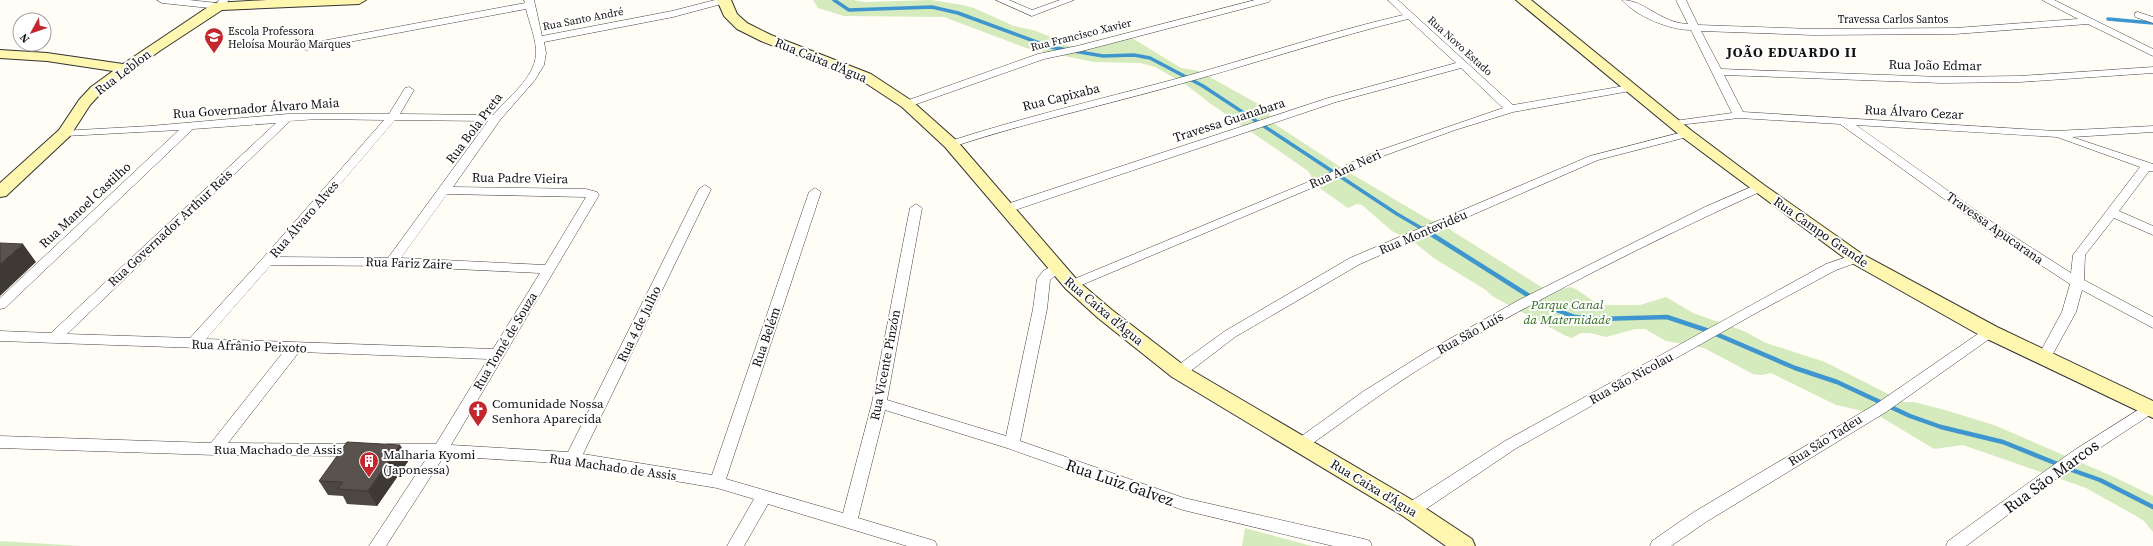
<svg xmlns="http://www.w3.org/2000/svg" width="2153" height="546" viewBox="0 0 2153 546" font-family="'Source Serif 4',serif">
<style>
.green{fill:#d5ebbd}
.lines{fill:none;stroke-linecap:round;stroke-linejoin:round}
.stream-far1{stroke:#3f96cf;stroke-width:3.5}
.stream{stroke:#3f96cf;stroke-width:4.5}
.street-casing{stroke:#444;stroke-width:1}
.secondary-casing{stroke:#333;stroke-width:2}
.street{fill:#fff;fill-rule:evenodd}
.secondary{fill:#fff6b0;fill-rule:evenodd}
.wall{fill:#4d4742}
.shaded-wall{fill:#3f3936}
.building{fill:#5a524d;stroke:#3f3936}
.labels{text-anchor:middle;dominant-baseline:central;stroke-width:4;stroke-linejoin:round;paint-order:stroke}
.far-street-label{font-size:11px;fill:#111;stroke:#fff}
.far-poi-label{font-size:11px;fill:#111;stroke:#fff;text-anchor:start}
.street-label{font-size:13px;fill:#111;stroke:#fff}
.park-label{font-size:13px;font-style:italic;fill:#2f6b1f;stroke:#fff}
.poi-label{font-size:13px;fill:#111;stroke:#fff;text-anchor:start}
.far-district-label{font-size:14px;font-weight:bold;letter-spacing:1px;fill:#111;stroke:#fff}
.near-street-label{font-size:16px;fill:#111;stroke:#fff}
</style>
<rect width="100%" height="100%" fill="#fffdf5"/>
<g class="green">
<polygon points="813,0 853,0 865,2 931,0 963,5 974,8 1014,26 1033,30 1051,37 1068,46 1091,49 1132,38 1181,68 1199,71 1269,110 1270,121 1345,170 1426,218 1449,229 1543,288 1556,290 1570,287 1576,289 1599,305 1640,305 1666,297 1693,313 1744,331 1766,343 1825,362 1904,402 1914,402 1945,410 1994,425 2112,476 2153,496 2153,532 2144,521 2136,516 2086,488 1963,445 1934,449 1876,414 1836,405 1771,373 1761,375 1753,374 1704,348 1666,341 1645,329 1635,329 1606,337 1590,333 1581,333 1572,338 1566,336 1492,296 1486,290 1435,259 1415,243 1392,231 1362,205 1357,204 1348,208 1318,187 1308,171 1211,104 1185,84 1155,67 1140,63 1094,62 1026,48 944,17 844,16 818,8"/>
<polygon points="1245,528 1312,546 1242,546"/>
<polygon points="0,541 81,546 0,546"/>
</g>
<g class="lines">
<g class="stream-far1">
<polyline points="834,0 849,10 932,7 958,13 1050,47 1103,56 1134,55 1150,58 1203,86 1397,214 1433,235"/>
<polyline points="2108,19 2153,23"/>
</g>
<g class="stream">
<polyline points="1431,234 1545,306 1575,317 1599,319 1667,317 1709,331 1795,368 1837,382 1910,416 1941,427 2003,442 2060,465"/>
<polyline points="2066,468 2100,480 2153,507"/>
</g>
<defs>
<g id="street">
<polygon points="157,0 189,0 217,3 219,0 229,0 222,8 219,9 162,3"/>
<path d="M524,0H534L542,36L672,11L715,0H731L729,2L673,17L544,42L546,53L544,65L535,80L500,120L453,187L586,189L597,192L599,195L451,445L568,452L699,189L705,185L711,189L583,454L712,475L809,192L815,188L821,192L726,479L843,513L872,403L910,208L916,204L922,208L887,400L1006,436L1033,309L1037,279L1043,271L1052,266H1062L1063,269L1050,280L1047,309L1020,441L1184,498L1364,539L1370,541L1372,546H1333L1183,510L1007,448L885,410L858,518L935,541L937,546H907L768,504L744,546H727L754,499L717,488L573,464L444,456L386,546H369L428,456H387L382,454L379,450L382,446L387,444H436L488,359L299,352L228,443L359,444L364,446L367,450L364,454L359,456L215,455L0,448V436L211,443L284,351L0,341V331L51,333L276,123L193,129L5,308L0,309V298L179,130L65,136L61,135L59,133L61,131L150,126L288,114H389L405,88L409,87L414,90L400,114L493,115C508,98 534,78 536,55C537,41 529,22 526,9L306,50L301,47L306,44L525,3ZM318,119L384,120L263,258L190,338L67,334L290,121ZM395,120L488,121L388,258L278,257ZM447,194L585,197H586L545,265L401,258ZM271,265L392,266L540,273L493,349L206,339Z"/>
<polygon points="996,0 1009,0 1032,10 1060,0 1074,0 1032,16"/>
<polygon points="1255,0 1271,0 1269,2 1082,51 1044,59 911,106 903,106 902,104 903,102 1038,54 1077,46"/>
<path d="M1388,0H1398L1513,105L1630,85L1635,88L1630,91L1513,112L1455,130L1383,156L1333,179L1072,289L1067,288L1065,285L1067,282L1325,175L1375,152L1503,108L1461,68L1336,102L1012,211H1004L1002,208L1004,205L1328,98L1456,63L1408,19C1331,38 1256,63 1180,84C1105,105 1029,122 955,146H947L945,144L947,142C1021,118 1097,100 1172,80C1250,59 1325,33 1403,15Z"/>
<path d="M1622,0C1645,0 1660,23 1688,24L1676,0H1686L1698,25L1813,29L1955,28L2078,19L2042,0H2054L2153,49V56L2088,24L1955,34L1813,35L1701,31L1721,69L1942,77L2020,76L2153,67V73L2020,82L1942,83L1724,75L1743,112L2055,131L2153,126V132L2072,137L2153,164V171H2149L2119,211L2153,226V235L2114,218L2085,255L2084,280L2153,317V328L2082,290L2076,312L2049,361H2039L2037,358L2062,312L2070,284L1990,232L1840,124L1739,118L1670,126L1668,124L1670,122L1674,121L1732,113L1691,30C1670,30 1637,17 1622,0ZM1856,125L2057,137L2140,167L2073,255L2071,273L1999,227Z"/>
<polygon points="2138,12 2153,17 2153,23 2135,17 2135,13"/>
<polygon points="1687,131 1691,132 1693,134 1691,136 1598,160 1360,264 1235,337 1184,376 1174,376 1172,372 1174,368 1225,331 1350,258 1590,156"/>
<path d="M1758,184L1762,185L1764,188L1762,191C1653,240 1542,296 1439,357C1393,384 1350,417 1306,448L1301,450L1296,448L1293,444L1296,440L1364,391L1428,351L1519,300L1705,207Z"/>
<polygon points="1856,254 1861,255 1862,258 1861,261 1836,270 1756,313 1515,449 1417,515 1411,516 1405,515 1403,510 1405,505 1505,441 1826,264"/>
<polygon points="1990,327 1995,329 1997,332 1995,335 1886,412 1706,522 1671,546 1650,546 1652,541 1694,512 1876,404 1985,329"/>
<polygon points="2149,403 2153,404 2153,413 2083,459 1966,546 1946,546 1948,541 2073,451"/>
</g>
<g id="secondary">
<polygon points="267,0 366,0 359,4 222,10 161,50 101,93 90,105 70,136 6,196 0,197 0,183 59,130 79,100 91,87 113,71 47,61 0,58 0,50 47,53 123,64 214,3"/>
<polygon points="717,0 731,0 737,14 747,23 771,35 871,74 912,101 957,141 1078,281 1112,310 1186,367 1419,504 1472,539 1475,546 1446,546 1403,516 1172,377 1098,318 1066,289 945,147 902,107 861,80 761,41 737,29 724,16"/>
<polygon points="1516,0 1531,0 1692,131 1764,185 1862,254 1997,327 2153,401 2153,418 1983,337 1850,262 1682,137"/>
</g>
</defs>
<use href="#street" class="street-casing"/>
<use href="#secondary" class="secondary-casing"/>
<use href="#street" class="street"/>
<use href="#secondary" class="secondary"/>
</g>
<polygon class="wall" points="400,445 409,460 377,506 347,504 343,496 328,495 319,481"/>
<g class="shaded-wall">
<polygon points="23,244 36,262 0,296 0,264"/>
<polygon points="400,445 409,460 377,506 368,491"/>
</g>
<g class="building">
<polygon points="0,243 23,244 0,264"/>
<polygon points="347,442 400,445 368,491 338,489 343,482 319,481"/>
</g>
<defs>
<symbol id="school-pin" viewBox="-11 -11 22 30"><path d="M0 17L-7.5 6A9.5 9.5 0 1 1 7.5 6Z" fill="#c4262e" stroke="#fff"/><path d="M0-5L7-2L0 1L-7-2ZM-4 1L0 2.5L4 1V4Q0 6-4 4Z" fill="#fff"/></symbol>
<symbol id="church-pin" viewBox="-11 -11 22 30"><path d="M0 17L-7.5 6A9.5 9.5 0 1 1 7.5 6Z" fill="#c4262e" stroke="#fff"/><path d="M-1.2-6h2.4v3.5h3.3v2.4h-3.3V6h-2.4V-.1h-3.3v-2.4h3.3Z" fill="#fff"/></symbol>
<symbol id="building-pin" viewBox="-11 -11 22 30"><path d="M0 17L-7.5 6A9.5 9.5 0 1 1 7.5 6Z" fill="#c4262e" stroke="#fff"/><path d="M-4-6H4V6H1V3H-1V6H-4ZM-2.5-4.3h1.7v1.8h-1.7ZM.8-4.3h1.7v1.8H.8ZM-2.5-1h1.7V.8h-1.7ZM.8-1h1.7V.8H.8Z" fill="#fff"/></symbol>
</defs>
<g fill-rule="evenodd">
<use href="#school-pin" x="203" y="26" width="22" height="30"/>
<use href="#church-pin" x="467" y="399" width="22" height="30"/>
<use href="#building-pin" x="358" y="450" width="22" height="30"/>
</g>
<g class="labels">
<g class="far-street-label">
<text transform="translate(583 19) rotate(-11)">Rua Santo André</text>
<text x="1893" y="19">Travessa Carlos Santos</text>
<text transform="translate(1081 35) rotate(-14)">Rua Francisco Xavier</text>
<text transform="translate(1460 46) rotate(42)">Rua Novo Estado</text>
</g>
<g class="far-poi-label">
<text x="228" y="31">Escola Professora<tspan x="228" dy="13">Heloísa Mourão Marques</tspan></text>
</g>
<g class="street-label">
<text transform="translate(821 60) rotate(22)">Rua Caixa d'Água</text>
<text transform="translate(1935 65) rotate(1)">Rua João Edmar</text>
<text transform="translate(123 72) rotate(-37)">Rua Leblon</text>
<text transform="translate(1061 97) rotate(-14)">Rua Capixaba</text>
<text transform="translate(256 108) rotate(-4)">Rua Governador Álvaro Maia</text>
<text transform="translate(1914 112) rotate(3)">Rua Álvaro Cezar</text>
<text transform="translate(1229 120) rotate(-18)">Travessa Guanabara</text>
<text transform="translate(474 128) rotate(-53)">Rua Bola Preta</text>
<text transform="translate(1345 169) rotate(-24)">Rua Ana Neri</text>
<text transform="translate(520 178) rotate(1)">Rua Padre Vieira</text>
<text transform="translate(85 205) rotate(-43)">Rua Manoel Castilho</text>
<text transform="translate(304 219) rotate(-49)">Rua Álvaro Alves</text>
<text transform="translate(170 228) rotate(-43)">Rua Governador Arthur Reis</text>
<text transform="translate(1995 228) rotate(35)">Travessa Apucarana</text>
<text transform="translate(1423 232) rotate(-23)">Rua Montevidéu</text>
<text transform="translate(1821 232) rotate(35)">Rua Campo Grande</text>
<text transform="translate(409 263) rotate(2)">Rua Fariz Zaire</text>
<text transform="translate(1104 311) rotate(40)">Rua Caixa d'Água</text>
<text transform="translate(639 324) rotate(-64)">Rua 4 de Julho</text>
<text transform="translate(1470 333) rotate(-29)">Rua São Luís</text>
<text transform="translate(766 337) rotate(-71)">Rua Belém</text>
<text transform="translate(505 341) rotate(-59)">Rua Tomé de Souza</text>
<text transform="translate(249 346) rotate(2)">Rua Afrânio Peixoto</text>
<text transform="translate(885 365) rotate(-79)">Rua Vicente Pinzón</text>
<text transform="translate(1631 378) rotate(-29)">Rua São Nicolau</text>
<text transform="translate(1825 440) rotate(-32)">Rua São Tadeu</text>
<text x="278" y="449">Rua Machado de Assis</text>
<text transform="translate(613 467) rotate(8)">Rua Machado de Assis</text>
<text transform="translate(1374 488) rotate(31)">Rua Caixa d'Água</text>
</g>
<g class="park-label">
<text x="1567" y="304">Parque Canal<tspan x="1567" dy="15">da Maternidade</tspan></text>
</g>
<g class="poi-label">
<text x="492" y="403">Comunidade Nossa<tspan x="492" dy="15">Senhora Aparecida</tspan></text>
<text x="383" y="454">Malharia Kyomi<tspan x="383" dy="15">(Japonessa)</tspan></text>
</g>
<g class="far-district-label">
<text x="1792" y="52">JOÃO EDUARDO II</text>
</g>
<g class="near-street-label">
<text transform="translate(2051 476) rotate(-36)">Rua São Marcos</text>
<text transform="translate(1120 482) rotate(19)">Rua Luiz Galvez</text>
</g>
</g>
<g transform="translate(32 32) rotate(230)"><circle r="19" fill="#ffffff" stroke="#a0a0a0"/>
<path d="M0-3L7 15L0 10L-7 15Z" fill="#c4262e"/>
<text y="-6" font-size="11" font-weight="bold" text-anchor="middle" fill="#111111">N</text>
</g>
</svg>
